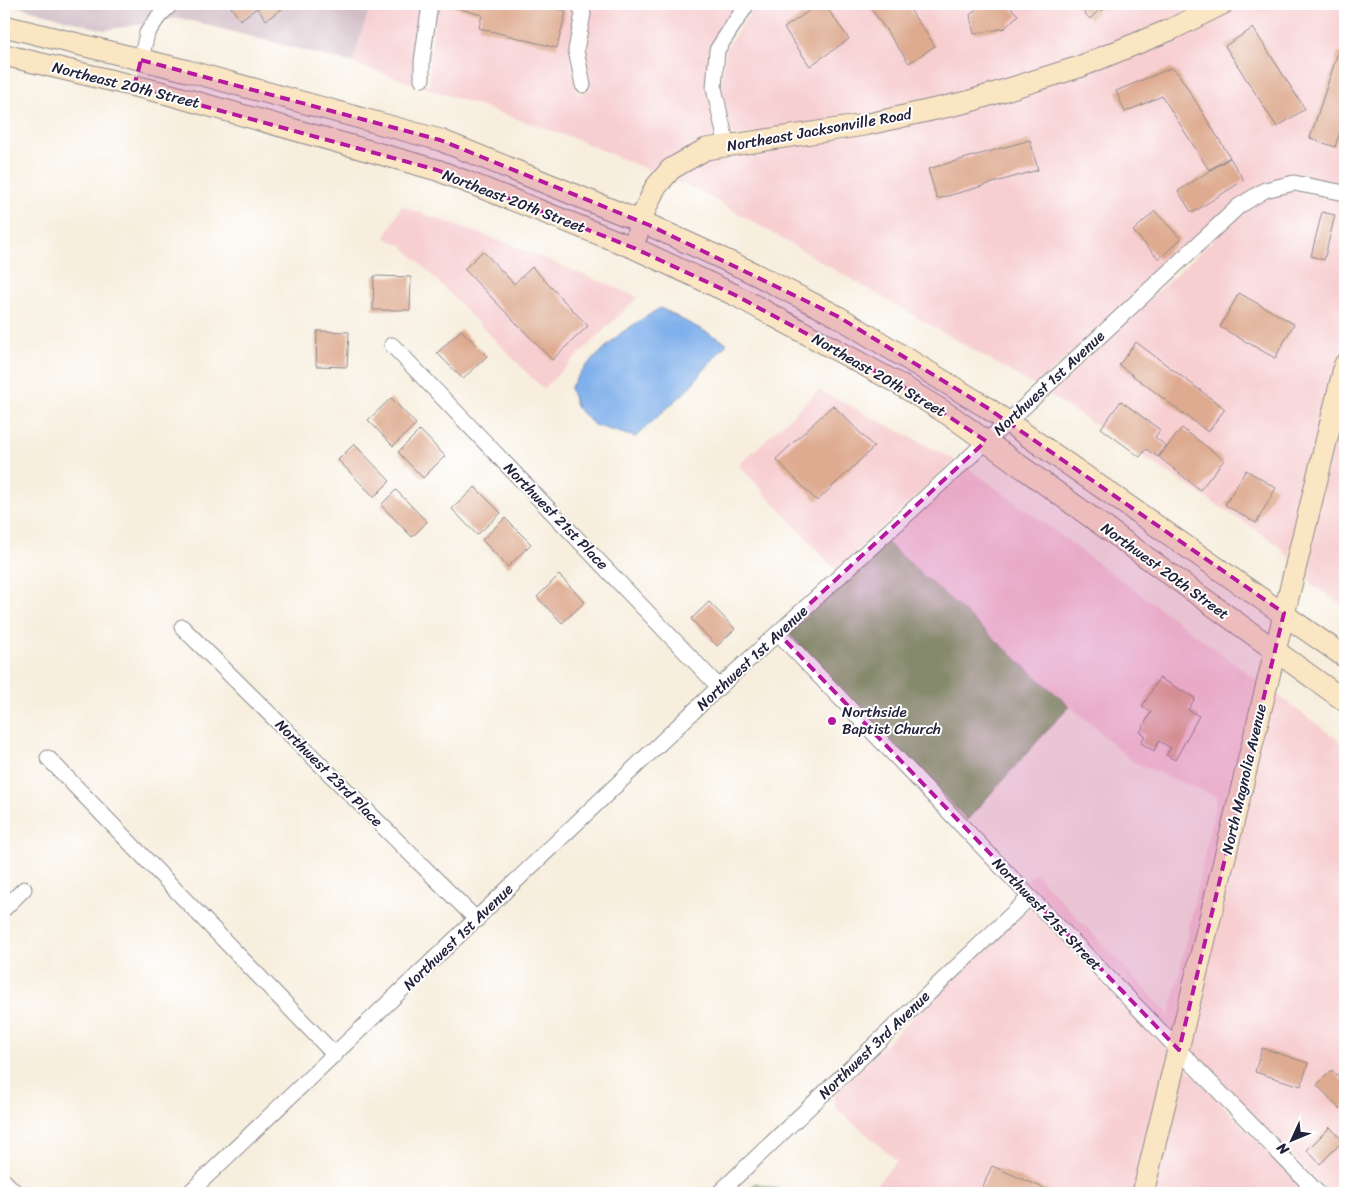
<svg xmlns="http://www.w3.org/2000/svg" width="1349" height="1197" viewBox="0 0 1349 1197" font-family="Sriracha,sans-serif">
<style>
.built{fill:#f7cfd1}
.industrial{fill:#d2bdc6}
.green{fill:#99c16d;stroke:#5e7254}
.forest{fill:#7aa760;stroke:#4e644e}
.water{fill:#80b0eb;stroke:#516993}
.building{fill:#deab90}
.lines{fill:none;stroke-linecap:round;stroke-linejoin:round}
.street-casing{stroke:#8c888c;stroke-width:17}
.secondary-casing{stroke:#8c888c;stroke-width:23}
.street{stroke:#fff;stroke-width:15}
.secondary{stroke:#fbe6c4;stroke-width:21}
.marked{fill:#b5179e;fill-opacity:0.2;stroke:#b5179e;stroke-width:4;stroke-dasharray:10 6;stroke-linejoin:round}
.poi-dot{fill:#b5179e;stroke:#fff;stroke-width:2}
.labels{text-anchor:middle;dominant-baseline:central;stroke-width:4;stroke-linejoin:round;paint-order:stroke}
.street-label{font-size:15px;fill:#22223b;stroke:#fff}
.poi-label{font-size:15px;fill:#22223b;stroke:#fff;text-anchor:start}
</style>
<rect width="100%" height="100%" fill="#fff"/>
<filter id="ink" filterUnits="userSpaceOnUse"><feTurbulence type="fractalNoise" baseFrequency=".02" numOctaves="2"/><feDisplacementMap in="SourceGraphic" scale="10" xChannelSelector="R" yChannelSelector="G"/><feConvolveMatrix kernelMatrix="1 2 1 2 8 2 1 2 1" color-interpolation-filters="sRGB"/></filter>
<filter id="wash" filterUnits="userSpaceOnUse"><feTurbulence type="fractalNoise" baseFrequency=".0096" numOctaves="4" result="noise"/><feDisplacementMap in="SourceGraphic" scale="20" xChannelSelector="R" yChannelSelector="G"/><feGaussianBlur stdDeviation="1.12" result="paint"/><feColorMatrix in="noise" values="0 0 0 0 0 0 0 0 0 0 0 0 0 0 0 0 0 1.4 0 .05"/><feComposite in="paint" operator="in"/></filter>
<g filter="url(#wash)">
<rect width="100%" height="100%" fill="#f7eede"/>
<g class="built">
<polygon points="371,4 422,4 414,61 415,84 352,63"/>
<polygon points="437,4 571,4 576,15 569,52 577,94 591,89 583,49 590,15 588,4 739,4 707,90 718,140 658,174 573,138 421,86 430,84 429,60"/>
<polygon points="757,4 1206,4 1077,60 966,95 863,118 732,138 721,87 725,51 751,10"/>
<polygon points="1238,4 1345,4 1345,185 1296,176 1262,185 1035,386 705,194 671,179 708,156 864,132 1175,34"/>
<polygon points="1293,191 1345,200 1345,334 1290,559 1277,544 1048,394 1243,212 1268,197"/>
<polygon points="401,206 504,242 638,297 543,389 403,246 385,238"/>
<polygon points="819,390 955,460 836,570 739,465"/>
<polygon points="1345,395 1345,607 1313,585 1302,572"/>
<polygon points="967,467 1260,682 1175,1035 1026,881 1035,873 1170,1015 1217,797 1133,762 886,542"/>
<polygon points="1272,691 1345,745 1345,1193 1329,1193 1187,1047"/>
<polygon points="1029,907 1171,1052 1136,1193 869,1193 897,1161 835,1107 834,1093"/>
<polygon points="1183,1064 1307,1193 1151,1193"/>
</g>
<g class="industrial">
<polygon points="9,4 161,4 145,24 104,30"/>
<polygon points="183,4 371,4 352,63 180,18 164,20"/>
</g>
<polygon class="green" points="755,1183 793,1193 745,1193"/>
<polygon class="forest" points="886,542 1069,706 967,820 788,633"/>
<polygon class="water" points="660,308 727,343 685,392 635,437 594,425 577,408 570,388 583,369 621,333"/>
<g id="blocks">
<g class="building">
<polygon points="229,4 289,4 266,20 257,8 240,20"/>
<polygon points="443,4 539,4 566,11 557,48 479,28 482,15"/>
<polygon points="819,4 824,4 849,39 810,66 784,28"/>
<polygon points="868,4 906,4 935,46 909,63"/>
<polygon points="981,4 1007,4 1018,15 1005,28 974,34 970,15"/>
<polygon points="1076,4 1105,4 1107,6 1102,11 1100,9 1090,19"/>
<polygon points="1253,28 1305,109 1277,127 1225,46"/>
<polygon points="1338,52 1345,55 1345,116 1335,147 1310,138"/>
<polygon points="1171,68 1178,73 1230,157 1209,170 1162,96 1125,112 1116,91"/>
<polygon points="1030,140 1038,170 937,199 928,169"/>
<polygon points="1230,158 1244,180 1192,213 1178,191"/>
<polygon points="1155,211 1181,239 1159,259 1133,231"/>
<polygon points="1322,212 1335,215 1324,260 1311,256"/>
<polygon points="483,251 514,284 532,267 588,326 552,360 464,269"/>
<polygon points="374,276 411,277 410,310 373,310"/>
<polygon points="1239,293 1294,324 1275,358 1220,327"/>
<polygon points="461,330 487,356 463,379 437,353"/>
<polygon points="317,331 349,332 347,367 316,366"/>
<polygon points="1136,342 1225,409 1208,432 1119,365"/>
<polygon points="391,398 416,424 393,446 368,420"/>
<polygon points="1121,401 1160,430 1155,437 1166,446 1158,457 1146,449 1140,457 1101,428"/>
<polygon points="833,405 874,447 817,501 776,459"/>
<polygon points="1182,428 1224,460 1200,490 1159,457"/>
<polygon points="420,430 445,456 423,478 398,452"/>
<polygon points="354,444 390,481 374,497 338,460"/>
<polygon points="1246,470 1276,488 1256,523 1225,505"/>
<polygon points="475,487 501,513 477,535 452,509"/>
<polygon points="396,490 427,522 412,537 381,505"/>
<polygon points="505,518 531,544 508,567 482,540"/>
<polygon points="559,575 585,602 562,623 537,597"/>
<polygon points="709,602 735,629 717,646 691,619"/>
<polygon points="1159,678 1195,698 1188,710 1199,716 1175,760 1166,755 1171,748 1159,741 1154,751 1141,743 1145,735 1140,732 1151,712 1142,707"/>
<polygon points="1262,1048 1308,1063 1301,1086 1255,1072"/>
<polygon points="1332,1070 1345,1083 1345,1104 1340,1109 1317,1085"/>
<polygon points="1330,1127 1343,1141 1320,1164 1307,1150"/>
<polygon points="992,1166 1055,1193 980,1193"/>
</g>
</g>
</g>
<g filter="url(#ink)">
<use href="#blocks" fill-opacity="0" stroke="#8c888c" stroke-width="1"/>
<g class="lines">
<defs>
<g id="street">
<polyline points="579,4 583,14 576,50 583,85"/>
<polyline points="141,60 147,33 159,16 171,4"/>
<polyline points="422,79 422,61 430,4"/>
<polyline points="727,146 714,88 717,50 747,4"/>
<polyline points="392,345 719,687"/>
<polyline points="182,627 477,920"/>
<polyline points="778,633 1030,897 1318,1193"/>
<polyline points="48,758 335,1055"/>
<polyline points="4,909 24,889"/>
<polyline points="4,1181 16,1193"/>
<polyline points="189,1193 719,687 1024,407 1239,206 1265,190 1294,183 1345,193"/>
<polyline points="719,1193 1030,897"/>
</g>
<g id="secondary">
<polyline points="4,26 188,71 440,140 649,225 747,270 837,316 986,407 1345,657"/>
<polyline points="4,55 164,93 437,170 634,248 735,295 899,384 954,418 1345,701"/>
<polyline points="637,235 640,221 655,188 671,169 706,149 864,125 967,102 1079,67 1172,29 1222,4"/>
<polyline points="1143,1193 1345,364"/>
</g>
</defs>
<use href="#street" class="street-casing"/>
<use href="#secondary" class="secondary-casing"/>
<use href="#street" class="street"/>
<use href="#secondary" class="secondary"/>
</g>
</g>
<path class="marked" d="M141,60L440,140L649,225L837,316L986,407L1284,613L1179,1050L778,633L986,441L899,384L822,342L735,295L634,248L437,170L134,87Z"/>
<circle class="poi-dot" cx="832" cy="721" r="5"/>
<g class="labels">
<g class="street-label">
<text transform="translate(126 85) rotate(14)">Northeast 20th Street</text>
<text transform="translate(819 130) rotate(-10)">Northeast Jacksonville Road</text>
<text transform="translate(514 201) rotate(21)">Northeast 20th Street</text>
<text transform="translate(879 375) rotate(30)">Northeast 20th Street</text>
<text transform="translate(1049 383) rotate(-43)">Northwest 1st Avenue</text>
<text transform="translate(556 516) rotate(46)">Northwest 21st Place</text>
<text transform="translate(1165 571) rotate(36)">Northwest 20th Street</text>
<text transform="translate(752 658) rotate(-43)">Northwest 1st Avenue</text>
<text transform="translate(329 773) rotate(45)">Northwest 23rd Place</text>
<text transform="translate(1244 779) rotate(-77)">North Magnolia Avenue</text>
<text transform="translate(1047 914) rotate(46)">Northwest 21st Street</text>
<text transform="translate(458 937) rotate(-44)">Northwest 1st Avenue</text>
<text transform="translate(874 1045) rotate(-44)">Northwest 3rd Avenue</text>
</g>
<g class="poi-label">
<text x="842" y="712">Northside<tspan x="842" dy="17">Baptist Church</tspan></text>
</g>
</g>
<rect width="1349" height="1197" fill="none" stroke="#fff" stroke-width="20"/>
<g transform="translate(1292 1140) rotate(226)" stroke="#ffffff" stroke-width="4" paint-order="stroke">
<path d="M0-4L9 19L0 12L-9 19Z" fill="#22223b"/>
<text y="-8" font-size="14" font-weight="bold" text-anchor="middle" fill="#22223b">N</text>
</g>
</svg>
